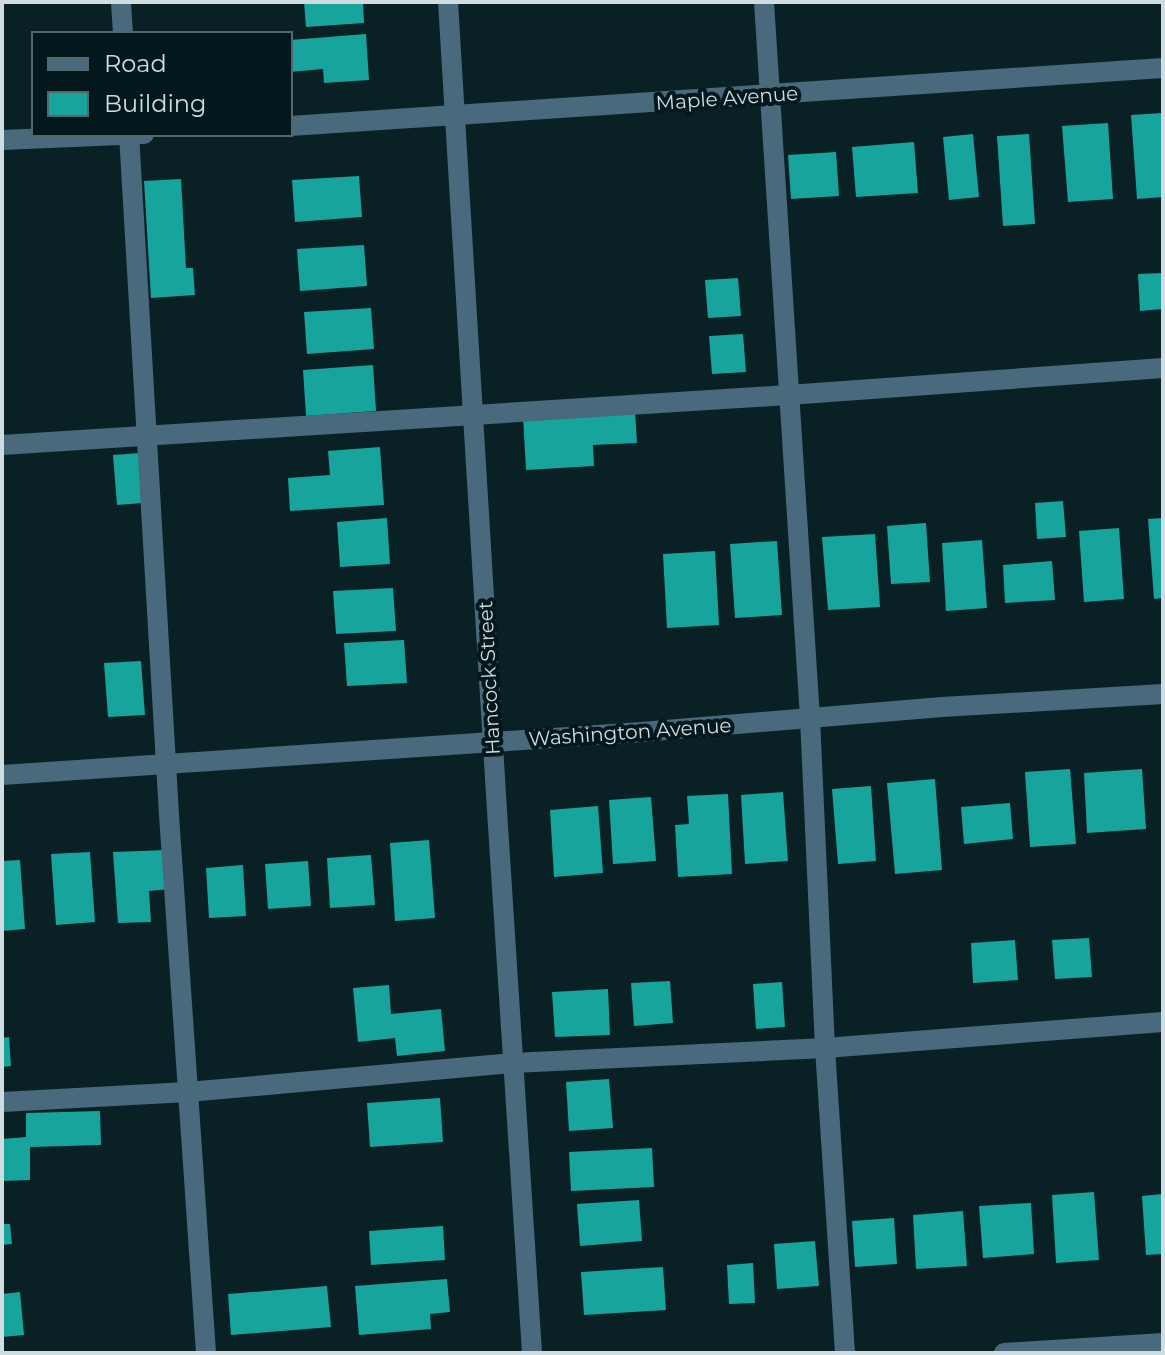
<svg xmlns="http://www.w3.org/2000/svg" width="1165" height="1355" viewBox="0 0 1165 1355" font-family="Montserrat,sans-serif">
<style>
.building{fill:#17a49d}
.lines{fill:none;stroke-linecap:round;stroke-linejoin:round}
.minor{stroke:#486a7c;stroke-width:20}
.labels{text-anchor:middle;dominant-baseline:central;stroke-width:8;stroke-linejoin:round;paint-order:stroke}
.street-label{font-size:20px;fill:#cfdde0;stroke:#02181c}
</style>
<rect width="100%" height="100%" fill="#092125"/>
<g class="building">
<polygon points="304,2 363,2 364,23 306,27"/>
<polygon points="366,34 369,80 324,83 323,69 290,72 290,40"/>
<polygon points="1163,113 1163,197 1137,199 1131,115"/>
<polygon points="1108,123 1113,199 1068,202 1062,126"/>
<polygon points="973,134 979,197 949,200 943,137"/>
<polygon points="1029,134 1035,224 1003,226 997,136"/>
<polygon points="914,142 918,193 856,197 852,147"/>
<polygon points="836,152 839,196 791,199 788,155"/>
<polygon points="359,176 362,217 295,222 292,180"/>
<polygon points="181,179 186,268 193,268 195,295 151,298 144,181"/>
<polygon points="364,245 367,286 300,291 297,249"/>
<polygon points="1163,273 1163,309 1140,311 1138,274"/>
<polygon points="738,278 741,316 708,318 705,280"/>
<polygon points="371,308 374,349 307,354 304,312"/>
<polygon points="743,334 746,372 712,374 709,336"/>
<polygon points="373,365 376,411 306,416 303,370"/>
<polygon points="635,411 637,443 593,445 594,466 526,470 523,416"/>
<polygon points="380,447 384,505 290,511 288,478 330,475 328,451"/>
<polygon points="140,453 143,503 117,505 113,455"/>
<polygon points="1063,501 1066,537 1037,539 1035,503"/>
<polygon points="387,518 390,564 340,567 337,522"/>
<polygon points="1163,518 1163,598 1154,599 1148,519"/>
<polygon points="926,523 930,582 891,584 887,526"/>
<polygon points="1119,528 1124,599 1084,602 1079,531"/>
<polygon points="875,534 880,607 828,610 822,537"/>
<polygon points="982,540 987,608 946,611 942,543"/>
<polygon points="777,541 782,615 735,618 730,544"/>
<polygon points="715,551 719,625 667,628 663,554"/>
<polygon points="1052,561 1055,600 1005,603 1003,565"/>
<polygon points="393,588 396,631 336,634 333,591"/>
<polygon points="404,640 407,683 347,686 344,643"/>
<polygon points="141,661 145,715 108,717 104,663"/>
<polygon points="1070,769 1076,844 1030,847 1025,772"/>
<polygon points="1142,769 1146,829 1087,833 1084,773"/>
<polygon points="935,779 942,870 895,874 887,783"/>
<polygon points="871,786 876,861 838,864 832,789"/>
<polygon points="783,792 788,861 745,864 741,795"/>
<polygon points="728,794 732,874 678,877 675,825 689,824 687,796"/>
<polygon points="651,797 656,861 613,864 609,800"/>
<polygon points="1010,803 1013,839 964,844 961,807"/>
<polygon points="598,806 603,873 554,877 550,810"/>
<polygon points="429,840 435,918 395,921 390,843"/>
<polygon points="167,850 170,889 149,891 151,922 118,923 113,852"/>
<polygon points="90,852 95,922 56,925 51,854"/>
<polygon points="371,855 375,905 330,908 327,858"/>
<polygon points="20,860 25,929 2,931 2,861"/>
<polygon points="308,861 311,906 268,909 265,864"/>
<polygon points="243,865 246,916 209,918 206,868"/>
<polygon points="1089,938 1092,977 1055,979 1052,940"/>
<polygon points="1015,940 1018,980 973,983 971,943"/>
<polygon points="670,981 673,1023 634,1026 631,983"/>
<polygon points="782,982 785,1027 756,1029 753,984"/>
<polygon points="389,985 391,1014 441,1009 445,1051 397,1056 395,1038 358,1042 353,988"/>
<polygon points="608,989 610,1035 555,1037 552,992"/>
<polygon points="9,1037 11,1066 2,1067 2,1038"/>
<polygon points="609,1079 613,1128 569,1131 566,1082"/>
<polygon points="440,1098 443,1142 370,1147 367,1103"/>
<polygon points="100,1111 101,1145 30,1147 30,1180 2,1181 2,1139 26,1137 26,1113"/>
<polygon points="652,1148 654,1187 571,1191 569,1152"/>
<polygon points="1094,1192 1099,1260 1056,1263 1052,1195"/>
<polygon points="1163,1194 1163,1254 1146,1255 1142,1196"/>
<polygon points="639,1200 642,1241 580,1246 577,1204"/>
<polygon points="1031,1203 1034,1254 983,1258 979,1206"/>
<polygon points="963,1211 967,1266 916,1269 913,1215"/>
<polygon points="894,1218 897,1264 855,1267 852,1221"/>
<polygon points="2,1224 10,1224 12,1244 2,1245"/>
<polygon points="443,1226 445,1260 371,1265 369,1231"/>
<polygon points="815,1241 819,1286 777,1289 774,1244"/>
<polygon points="753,1263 755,1303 729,1304 727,1265"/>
<polygon points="663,1267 666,1310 584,1315 581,1272"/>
<polygon points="447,1279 450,1312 430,1314 431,1329 359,1335 355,1286"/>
<polygon points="327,1286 331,1327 231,1335 228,1294"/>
<polygon points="20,1292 24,1335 2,1337 2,1294"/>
</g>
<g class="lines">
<g class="minor">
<polyline points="121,2 123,34"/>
<polyline points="448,2 496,795 532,1353"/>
<polyline points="764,2 810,718 825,1048 845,1353"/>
<polyline points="290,126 1163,68"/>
<polyline points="129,134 169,815 206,1353"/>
<polyline points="2,140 144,134"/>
<polyline points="2,445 788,395 1163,368"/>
<polyline points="2,775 642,732 942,707 1163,694"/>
<polyline points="2,1102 188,1092 513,1063 825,1048 1163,1022"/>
<polyline points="1004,1353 1163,1343"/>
</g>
</g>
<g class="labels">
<g class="street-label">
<text transform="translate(727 98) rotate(-4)">Maple Avenue</text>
<text transform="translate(489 678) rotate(-93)">Hancock Street</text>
<text transform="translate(630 732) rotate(-4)">Washington Avenue</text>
</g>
</g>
<rect width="1165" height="1355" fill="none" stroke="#cfdde0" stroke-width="8"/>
<rect x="32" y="32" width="260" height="104" fill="#02181c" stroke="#54676a" stroke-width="2"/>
<rect x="48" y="58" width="40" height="12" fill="#486a7c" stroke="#54676a" stroke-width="2"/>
<text x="104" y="72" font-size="24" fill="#cfdde0">Road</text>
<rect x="48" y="92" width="40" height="24" fill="#17a49d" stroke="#54676a" stroke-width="2"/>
<text x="104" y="112" font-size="24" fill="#cfdde0">Building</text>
</svg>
